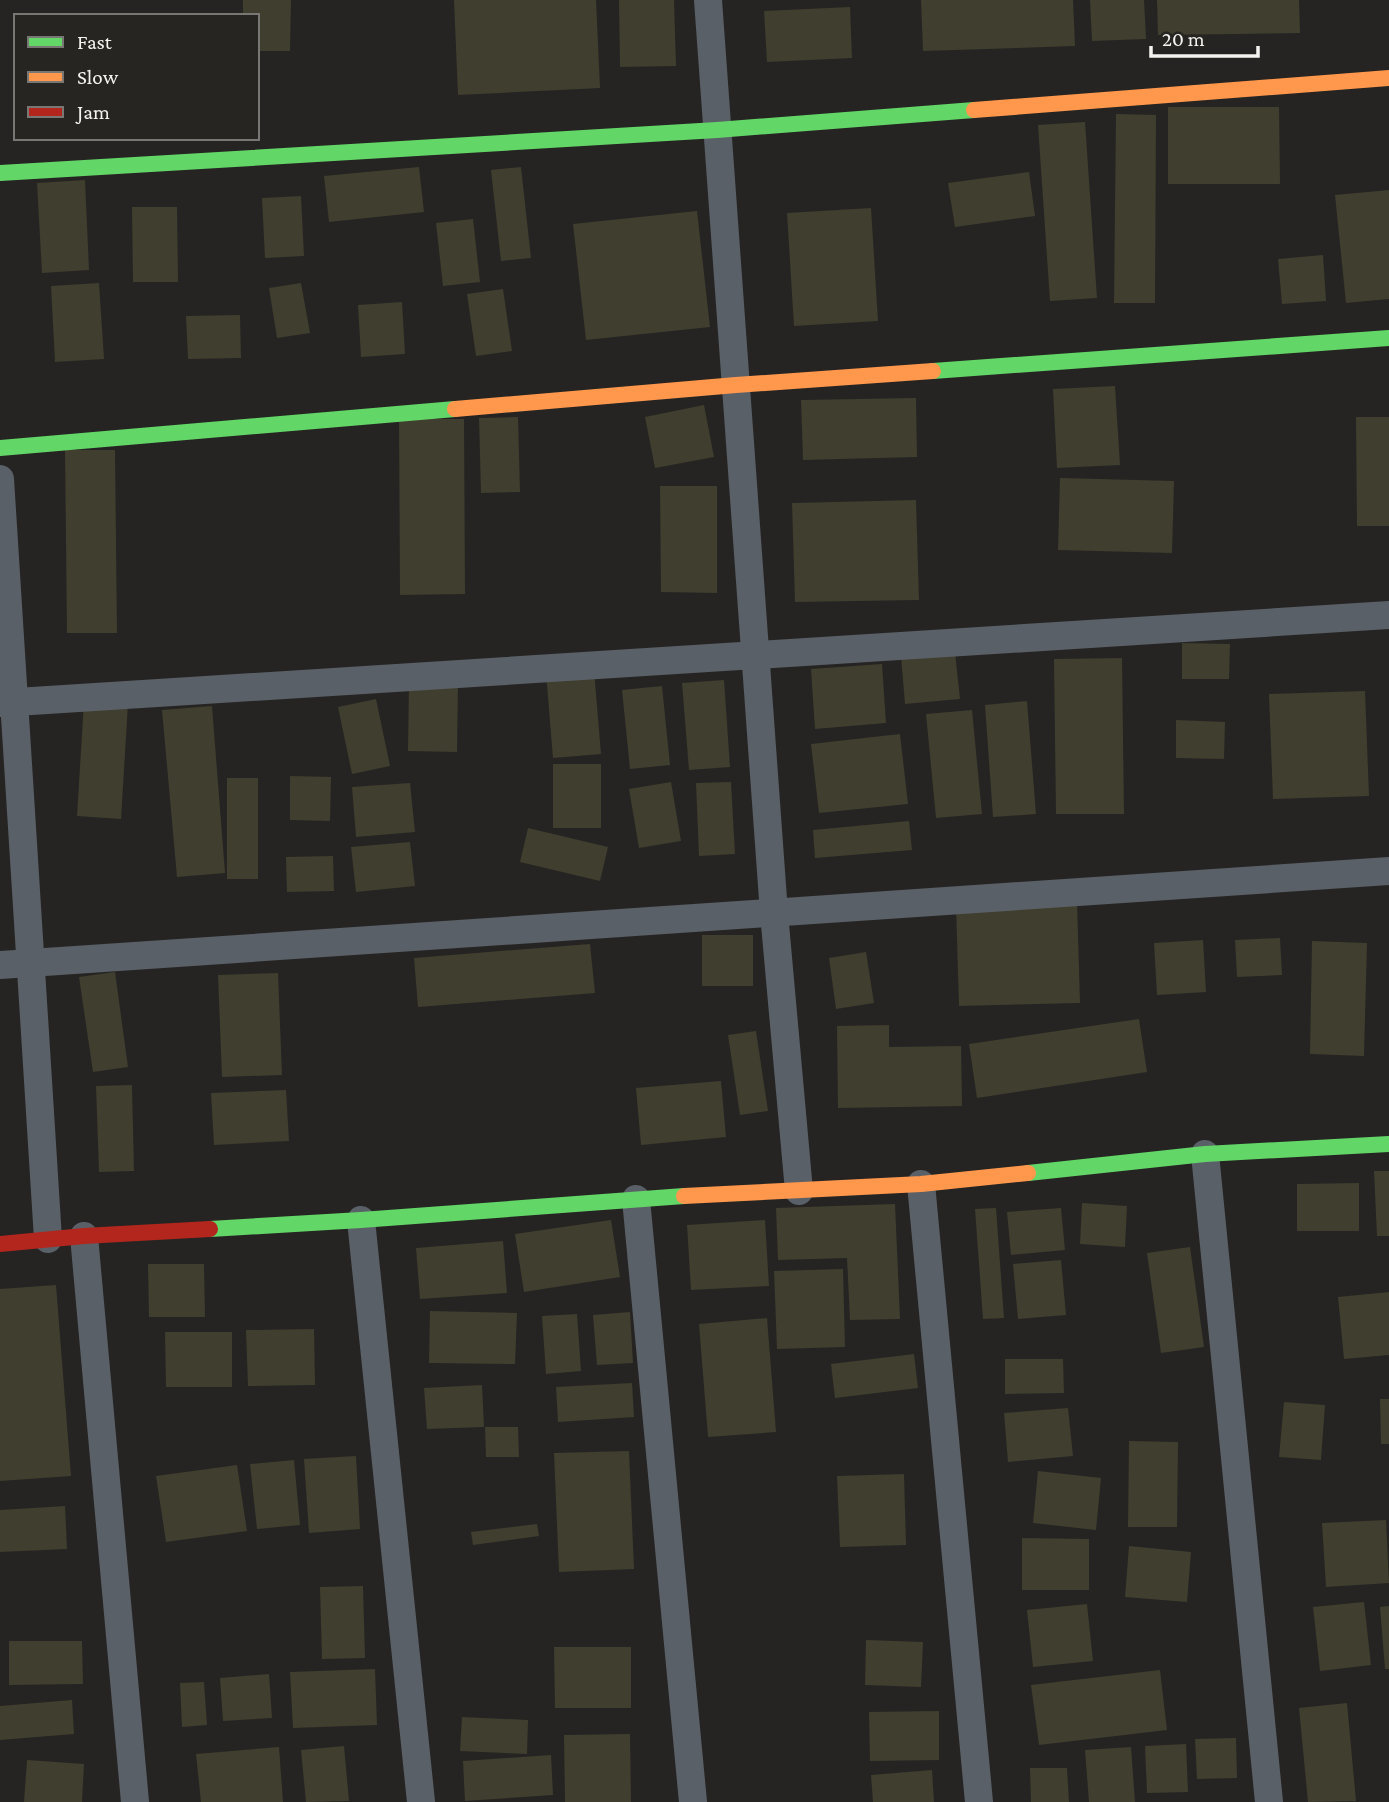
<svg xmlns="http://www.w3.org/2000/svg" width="1389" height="1802" viewBox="0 0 1389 1802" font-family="'Crimson Pro',serif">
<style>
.building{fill:#403e2e}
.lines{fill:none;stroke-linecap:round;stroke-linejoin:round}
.street{stroke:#5a6067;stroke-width:28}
.fast{stroke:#63d668;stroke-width:16}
.slow{stroke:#ff974d;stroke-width:16}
.jam{stroke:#b3261e;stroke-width:16}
</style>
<rect width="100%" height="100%" fill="#252422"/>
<g class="building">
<polygon points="243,0 291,0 290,51 257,51 257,16 243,16"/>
<polygon points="454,0 596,0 600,88 458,95"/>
<polygon points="619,0 674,0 676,66 620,67"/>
<polygon points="921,0 1073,0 1075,46 923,51"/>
<polygon points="1090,0 1144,0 1146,39 1092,41"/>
<polygon points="1157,0 1299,0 1300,33 1158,35"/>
<polygon points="850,7 852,58 767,62 764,11"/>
<polygon points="1168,107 1279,107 1280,184 1168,184"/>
<polygon points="1116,114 1156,115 1155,303 1114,303"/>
<polygon points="1085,122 1097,298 1050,301 1038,125"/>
<polygon points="419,167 424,212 329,222 324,176"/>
<polygon points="521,167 531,258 501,261 491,170"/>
<polygon points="1029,172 1035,216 955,227 948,183"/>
<polygon points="85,180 89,270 42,273 37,183"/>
<polygon points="1389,190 1389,299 1346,303 1335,195"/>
<polygon points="301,196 304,256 265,258 262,198"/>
<polygon points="132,207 177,207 178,282 133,282"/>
<polygon points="871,208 878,321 794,326 787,213"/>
<polygon points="697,211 710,327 586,340 573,224"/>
<polygon points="473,219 480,282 443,286 436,223"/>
<polygon points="1323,255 1326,301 1282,304 1278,259"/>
<polygon points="99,283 104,359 55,362 51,286"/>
<polygon points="301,283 310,333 277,338 269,288"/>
<polygon points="503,289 512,351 476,356 467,294"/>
<polygon points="402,302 405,354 361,357 358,305"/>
<polygon points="240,315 241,358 188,359 186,316"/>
<polygon points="1115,386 1120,465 1057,468 1053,389"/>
<polygon points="916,398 917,457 803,460 801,400"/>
<polygon points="704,405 714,457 655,468 645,417"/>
<polygon points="518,417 520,492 481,493 479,418"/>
<polygon points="1356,417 1389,417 1389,526 1357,526"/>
<polygon points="399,419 464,419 465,594 400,595"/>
<polygon points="65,450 115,450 117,633 67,633"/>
<polygon points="1060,478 1174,481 1172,553 1058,550"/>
<polygon points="660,486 717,486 717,593 661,592"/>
<polygon points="916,500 919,600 795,602 792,503"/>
<polygon points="1182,643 1230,644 1229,679 1182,679"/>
<polygon points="955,652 960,699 905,704 901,656"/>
<polygon points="1122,658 1124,814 1056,814 1054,659"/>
<polygon points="882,664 886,723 815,729 811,669"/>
<polygon points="594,670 601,754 553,758 546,673"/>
<polygon points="724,680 730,767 689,770 682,683"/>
<polygon points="409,683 458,684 457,752 408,751"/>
<polygon points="662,686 670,765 630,769 622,690"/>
<polygon points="1365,691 1369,796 1273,799 1269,694"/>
<polygon points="376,699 390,766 352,774 338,707"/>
<polygon points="1027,701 1036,814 993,817 985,705"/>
<polygon points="84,702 128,704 121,819 77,816"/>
<polygon points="212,706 225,873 177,877 162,710"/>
<polygon points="972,710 982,814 936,818 926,714"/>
<polygon points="1176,720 1225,722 1224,759 1176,758"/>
<polygon points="900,734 908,804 819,813 811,744"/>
<rect x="553" y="764" width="48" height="64"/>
<polygon points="290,776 331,777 330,821 290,820"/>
<rect x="227" y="778" width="31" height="101"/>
<polygon points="671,782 681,841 639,848 629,789"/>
<polygon points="731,782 735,854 699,856 696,783"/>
<polygon points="410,783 415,832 356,837 352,787"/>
<polygon points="909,821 912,850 815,858 813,830"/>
<polygon points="528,828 608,847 600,881 520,862"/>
<polygon points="410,842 415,886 356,892 351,847"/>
<polygon points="333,856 334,891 287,892 286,857"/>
<polygon points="1077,901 1080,1003 959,1006 956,905"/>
<rect x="702" y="935" width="51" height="51"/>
<polygon points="1280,938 1282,975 1237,977 1235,940"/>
<polygon points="1203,940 1206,992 1157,995 1154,943"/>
<polygon points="1312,941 1367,943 1364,1056 1310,1054"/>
<polygon points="590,944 595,993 418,1007 414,958"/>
<polygon points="866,952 874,1003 836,1009 829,958"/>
<polygon points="115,972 128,1067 93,1072 79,977"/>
<polygon points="278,973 282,1075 222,1077 218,975"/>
<polygon points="1139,1019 1147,1072 977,1098 969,1044"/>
<polygon points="889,1025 889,1047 961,1046 962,1106 838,1108 837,1026"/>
<polygon points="756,1031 768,1111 740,1115 728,1035"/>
<polygon points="721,1081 726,1137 641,1145 636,1088"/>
<polygon points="132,1085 134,1171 99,1172 96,1086"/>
<polygon points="286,1090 289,1141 214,1145 211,1093"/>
<polygon points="1374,1171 1389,1171 1389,1236 1377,1236"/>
<polygon points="1359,1183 1359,1231 1297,1231 1297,1184"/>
<polygon points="1082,1203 1127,1206 1125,1247 1080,1244"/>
<polygon points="895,1204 900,1319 850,1320 847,1258 778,1260 776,1208"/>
<polygon points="996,1208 1004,1318 983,1319 975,1209"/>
<polygon points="1061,1208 1065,1250 1011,1255 1007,1212"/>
<polygon points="611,1220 620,1277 524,1292 515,1234"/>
<polygon points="765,1220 769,1286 691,1290 687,1225"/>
<polygon points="503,1241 507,1293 420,1299 416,1248"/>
<polygon points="1190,1247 1204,1347 1161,1353 1147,1253"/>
<polygon points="1061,1260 1066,1315 1018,1319 1013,1264"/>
<polygon points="148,1264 204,1264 205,1317 149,1317"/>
<polygon points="843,1269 845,1347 777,1349 774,1271"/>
<polygon points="56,1285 71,1476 0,1481 0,1289"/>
<polygon points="1389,1292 1389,1355 1344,1359 1338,1297"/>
<polygon points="430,1311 517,1313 515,1364 429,1363"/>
<polygon points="630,1312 633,1363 597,1365 593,1315"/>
<polygon points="577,1314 581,1371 546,1374 542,1316"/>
<polygon points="767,1318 776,1432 708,1437 699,1324"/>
<polygon points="314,1329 315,1385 248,1386 246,1330"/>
<polygon points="165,1332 232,1332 232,1387 166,1387"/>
<polygon points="914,1354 918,1388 835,1398 831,1364"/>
<polygon points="1005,1359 1063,1359 1064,1393 1005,1394"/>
<polygon points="632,1383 634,1417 558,1422 556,1387"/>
<polygon points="482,1385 484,1427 427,1429 424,1388"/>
<polygon points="1380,1399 1389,1399 1389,1444 1381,1444"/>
<polygon points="1284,1402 1325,1405 1321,1460 1279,1457"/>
<polygon points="1068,1408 1073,1456 1008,1462 1004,1413"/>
<polygon points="485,1427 518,1427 519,1457 486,1457"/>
<polygon points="1129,1441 1178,1442 1177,1527 1128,1527"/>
<polygon points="629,1451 634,1569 559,1572 554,1453"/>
<polygon points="356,1456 360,1529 309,1533 304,1459"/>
<polygon points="294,1460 300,1525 257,1529 250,1464"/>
<polygon points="237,1465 247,1531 166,1542 156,1476"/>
<polygon points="1038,1471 1101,1478 1096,1530 1033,1523"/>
<polygon points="904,1474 906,1545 840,1547 837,1476"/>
<polygon points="65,1506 67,1549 0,1552 0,1510"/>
<polygon points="1386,1520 1389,1583 1326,1587 1322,1523"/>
<polygon points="537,1524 539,1536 473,1545 471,1532"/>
<polygon points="1022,1538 1089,1539 1089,1590 1022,1590"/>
<polygon points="1129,1546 1191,1552 1187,1602 1125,1597"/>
<polygon points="363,1586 365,1658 322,1659 320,1587"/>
<polygon points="1364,1602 1371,1665 1320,1671 1313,1607"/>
<polygon points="1087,1604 1093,1661 1033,1667 1027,1610"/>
<polygon points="1389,1606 1389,1669 1385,1669 1380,1607"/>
<polygon points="866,1640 923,1642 921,1687 865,1685"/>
<polygon points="9,1641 82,1641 83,1684 9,1685"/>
<polygon points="554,1647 631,1647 631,1708 555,1708"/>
<polygon points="375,1669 377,1725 293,1728 290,1672"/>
<polygon points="1160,1670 1167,1730 1039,1745 1031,1685"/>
<polygon points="269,1674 272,1718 223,1721 220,1678"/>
<polygon points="204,1682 207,1725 182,1727 180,1683"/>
<polygon points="72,1700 74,1734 0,1740 0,1706"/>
<polygon points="1347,1703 1356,1801 1308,1802 1299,1708"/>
<polygon points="939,1711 939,1760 870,1761 869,1712"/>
<polygon points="462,1717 528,1720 527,1754 460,1751"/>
<polygon points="630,1734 631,1802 565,1802 564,1735"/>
<polygon points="1236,1738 1237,1778 1197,1779 1195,1739"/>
<polygon points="1186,1744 1188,1792 1147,1793 1145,1746"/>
<polygon points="344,1746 349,1801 306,1802 301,1750"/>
<polygon points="279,1747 283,1802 201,1802 196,1754"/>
<polygon points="1131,1747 1135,1802 1089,1802 1085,1750"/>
<polygon points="551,1755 553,1795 465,1801 463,1761"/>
<polygon points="27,1760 84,1764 82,1802 24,1802"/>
<polygon points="1030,1768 1067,1768 1069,1802 1031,1802"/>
<polygon points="932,1770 934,1802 873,1802 871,1775"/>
</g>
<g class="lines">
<g class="street">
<polyline points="708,0 774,913 799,1191"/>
<polyline points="0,479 48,1239"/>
<polyline points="0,703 1389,615"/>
<polyline points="0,965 1389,871"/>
<polyline points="1205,1154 1269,1802"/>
<polyline points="921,1184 979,1802"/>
<polyline points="636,1199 693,1802"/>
<polyline points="361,1220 421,1802"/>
<polyline points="84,1236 135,1802"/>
</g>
<g class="fast">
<polyline points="0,173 717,130 974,110"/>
<polyline points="933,371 1389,338"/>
<polyline points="0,448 455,409"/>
<polyline points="1028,1173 1205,1154 1389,1144"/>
<polyline points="210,1229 361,1220 684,1196"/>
</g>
<g class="slow">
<polyline points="974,110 1389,78"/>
<polyline points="455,409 736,385 933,371"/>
<polyline points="684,1196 921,1184 1028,1173"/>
</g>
<polyline class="jam" points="0,1244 84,1236 210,1229"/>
</g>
<rect x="14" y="14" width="245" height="126" fill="#262521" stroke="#787774" stroke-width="2"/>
<rect x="28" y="37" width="35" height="10" fill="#63d668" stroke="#787774" stroke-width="2"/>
<text x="77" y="49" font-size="21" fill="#f4f3f0">Fast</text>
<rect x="28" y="72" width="35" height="10" fill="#ff974d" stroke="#787774" stroke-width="2"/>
<text x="77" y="84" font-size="21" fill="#f4f3f0">Slow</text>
<rect x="28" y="107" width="35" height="10" fill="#b3261e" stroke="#787774" stroke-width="2"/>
<text x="77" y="119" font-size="21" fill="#f4f3f0">Jam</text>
<path d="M1151 46v10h107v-10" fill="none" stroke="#f4f3f0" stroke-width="3.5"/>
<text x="1162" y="46" font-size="21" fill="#f4f3f0" stroke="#262521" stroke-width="5" paint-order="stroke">20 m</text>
</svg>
